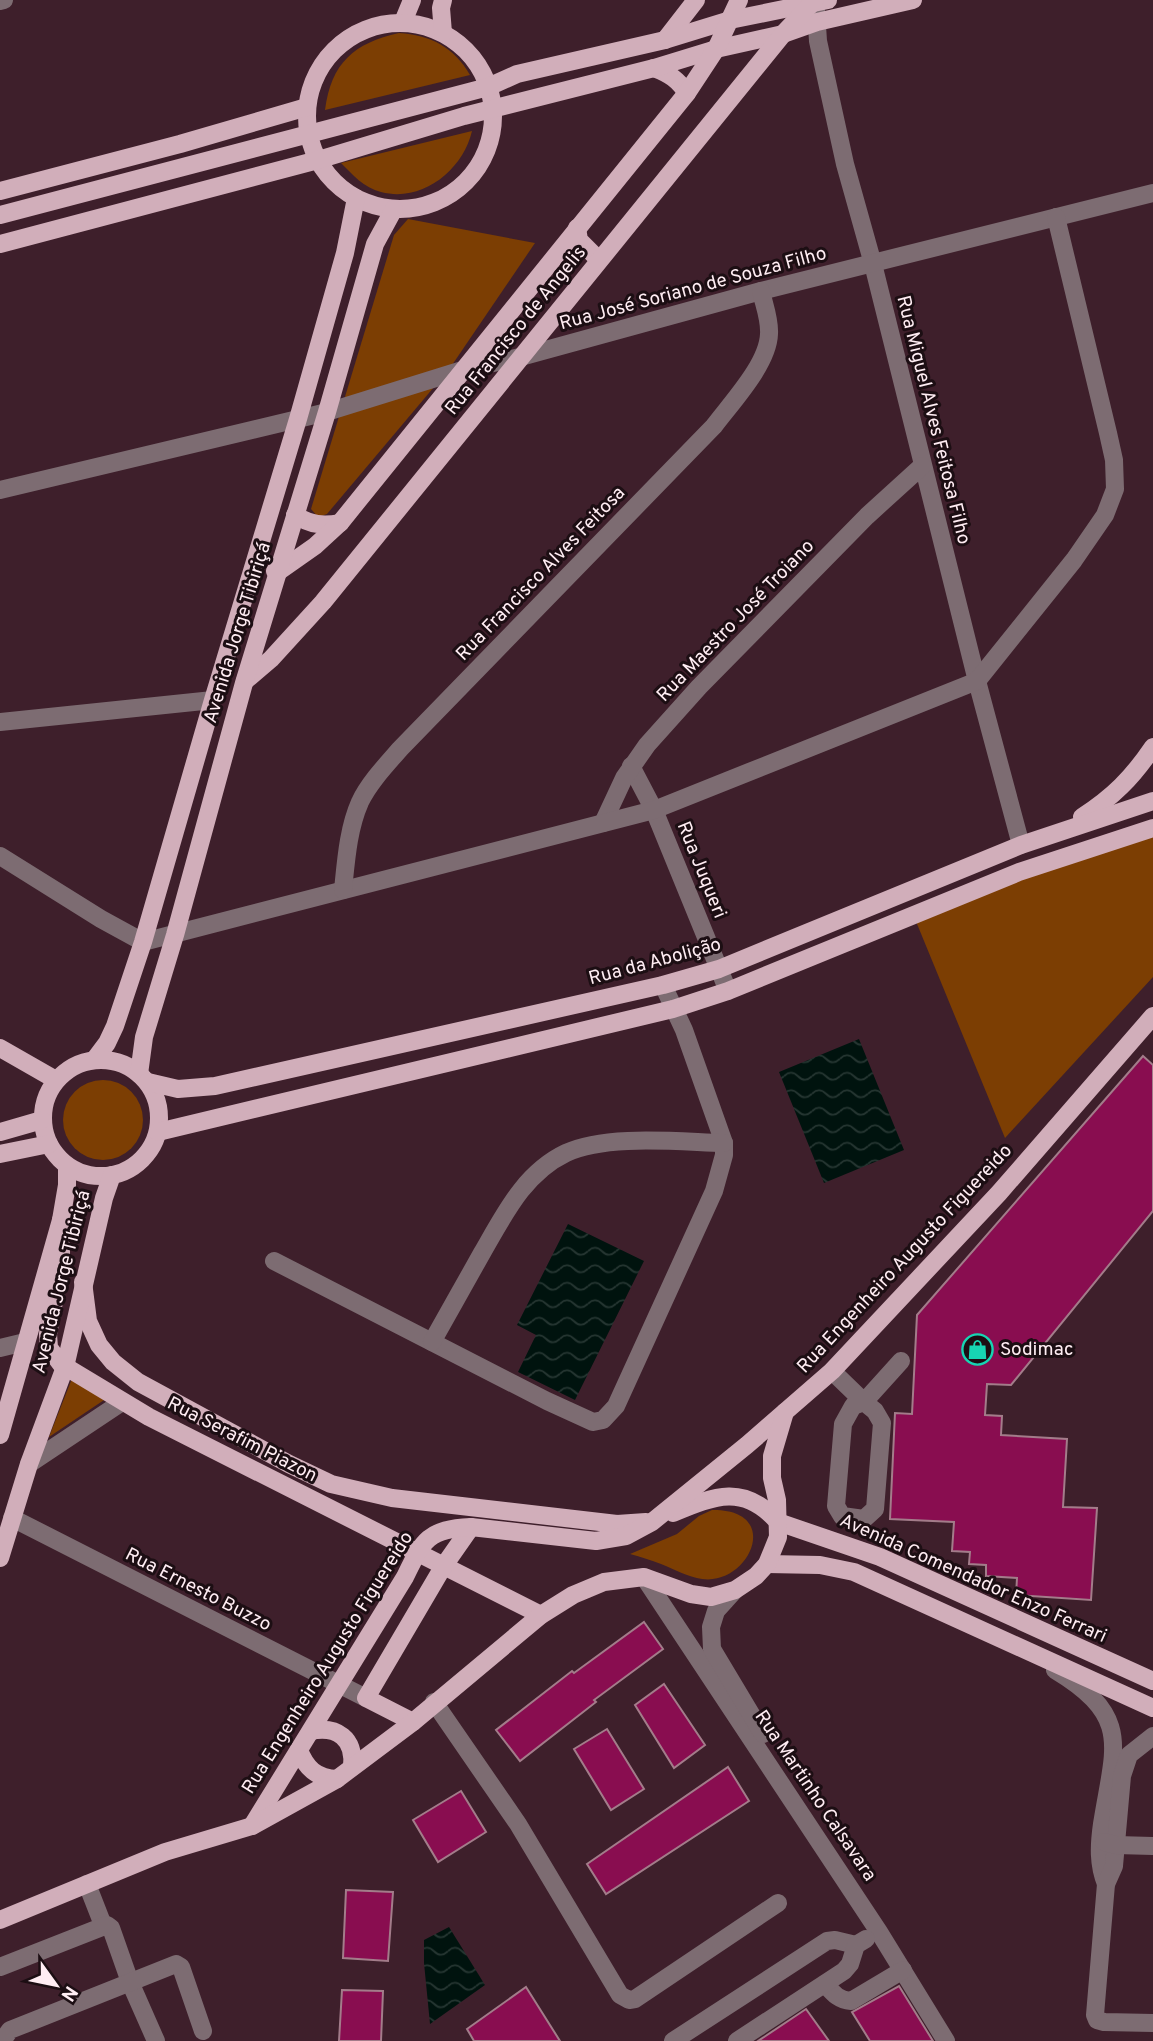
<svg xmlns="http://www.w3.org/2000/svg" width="1153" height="2041" viewBox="0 0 1153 2041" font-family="Overpass,sans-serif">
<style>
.green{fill:#7c3e03}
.water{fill:url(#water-waves)}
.building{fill:#890d50;stroke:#a37c8a;stroke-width:2}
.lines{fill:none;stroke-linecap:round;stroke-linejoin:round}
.minor{stroke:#7d6c72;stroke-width:18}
.major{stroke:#d1aeba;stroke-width:18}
.labels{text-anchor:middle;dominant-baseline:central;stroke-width:6;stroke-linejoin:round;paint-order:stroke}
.street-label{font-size:19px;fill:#ffedf3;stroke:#1c0e13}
.poi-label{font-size:19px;fill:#ffedf3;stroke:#1c0e13;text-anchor:start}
</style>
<defs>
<pattern id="water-waves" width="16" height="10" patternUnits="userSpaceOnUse" patternTransform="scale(1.75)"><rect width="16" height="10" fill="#00130e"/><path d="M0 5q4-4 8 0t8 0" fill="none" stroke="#263632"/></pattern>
</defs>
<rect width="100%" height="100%" fill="#3e1f2b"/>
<g class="green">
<path d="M399,33C430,35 454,47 470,75L325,110C331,63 354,43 399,33Z"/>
<path d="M472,131C463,170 422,203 381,192C364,188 352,174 341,163Z"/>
<polygon points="408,219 535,243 450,368 327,514 318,517 311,509 394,235"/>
<polygon points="1153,832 1153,977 1005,1138 915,919"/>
<circle cx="103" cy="1120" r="40"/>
<polygon points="73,1376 110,1396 49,1437"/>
<path d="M712,1510C784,1509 749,1586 702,1579C688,1577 674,1569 661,1564C651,1560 641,1557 630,1554L677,1534L699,1516Z"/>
</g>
<g class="water">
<polygon points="859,1039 904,1150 824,1183 779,1072"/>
<polygon points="568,1224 644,1261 575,1400 518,1372 536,1335 517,1325"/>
<polygon points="449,1927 485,1985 430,2024 424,1963 424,1940"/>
</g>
<g class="building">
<polygon points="1143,1056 1153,1065 1153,1211 1011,1385 987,1384 985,1415 1002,1416 1001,1435 1067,1439 1063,1507 1097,1508 1091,1600 1016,1595 1017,1578 986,1576 986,1565 969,1564 970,1552 952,1551 954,1522 890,1519 895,1413 912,1414 917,1315"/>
<polygon points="644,1622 663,1649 594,1700 596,1702 520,1761 496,1730 572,1671 574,1673"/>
<polygon points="664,1684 705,1745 674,1768 635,1705"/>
<polygon points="607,1729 644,1789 611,1810 574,1749"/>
<polygon points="728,1767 749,1801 606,1894 587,1864"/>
<polygon points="461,1791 486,1832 438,1862 413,1820"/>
<polygon points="346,1890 393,1892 388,1961 343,1958"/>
<polygon points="899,1986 933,2041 870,2041 852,2012"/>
<polygon points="526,1987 560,2041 474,2041 467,2029"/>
<polygon points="342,1990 383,1991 381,2041 339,2041"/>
<polygon points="806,2009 829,2041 758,2041"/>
</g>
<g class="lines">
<g class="minor">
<polyline points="0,1 4,0"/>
<polyline points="816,10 818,41 845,164 873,264 977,681 1021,845"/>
<polyline points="0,490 327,412 462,370 524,356 761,291 1153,193"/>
<polyline points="0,722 213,700"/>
<polyline points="631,766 654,810 728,991"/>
<polyline points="603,823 624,778 647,745 699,687 867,516 922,466"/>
<polyline points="0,856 101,919 143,942 654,810 977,681 1074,560 1105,515 1115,489 1114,460 1108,433 1056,217"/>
<path d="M343,890C346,861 348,829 360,802C369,783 386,765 400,749L714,426C732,402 768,364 769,334C770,319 764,305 761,291"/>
<polyline points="274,1261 547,1401 593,1422 603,1420 616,1406 714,1191 724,1155 724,1143 684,1030 663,985"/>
<path d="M432,1342C449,1312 465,1283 482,1253C504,1215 524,1173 566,1153C606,1134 680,1142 724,1143"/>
<polyline points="0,1348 25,1342"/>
<polyline points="832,1371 864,1402 853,1406 843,1424 836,1506 842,1516 864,1519 875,1509 882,1423 875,1411 864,1402 901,1361"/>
<polyline points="29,1464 122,1402"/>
<polyline points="12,1518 366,1698"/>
<polyline points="644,1577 879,1932 946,2041"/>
<polyline points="735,1590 716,1611 711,1627 712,1649 763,1734"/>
<path d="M1055,1670C1133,1717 1114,1747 1102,1824C1099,1845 1098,1864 1106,1884"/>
<polyline points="434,1702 518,1824 620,1995 629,2000 635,1999 778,1903"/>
<polyline points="1153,1736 1129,1755 1122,1776 1114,1866 1106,1884 1095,2015 1097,2020 1104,2022 1153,2023"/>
<polyline points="1104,1842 1116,1845 1153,1846"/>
<polyline points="87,1884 103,1925"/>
<polyline points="0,1967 107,1925 111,1928 130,1982 156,2041"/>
<path d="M825,1984C833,1993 838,2000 851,2001L903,1970"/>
<polyline points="2,2041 10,2030 176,1964 181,1967 203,2031"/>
<polyline points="673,2041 827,1941 835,1940 856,1945"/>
<polyline points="737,2041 844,1971 850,1964 856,1945 866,1939"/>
</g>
<g class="major">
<polyline points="403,22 412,0"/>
<circle cx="400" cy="116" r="93"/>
<polyline points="443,33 441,8 443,0"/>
<polyline points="665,40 696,0"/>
<path d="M654,68C670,74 678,80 687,93"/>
<polyline points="0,191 180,144 307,107"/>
<polyline points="0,215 488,87 517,74 665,40 730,20 828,0"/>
<polyline points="577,228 579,240 599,260"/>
<polyline points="0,244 318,160 464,116 654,68 716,49 783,34 817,22 913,0"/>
<path d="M295,515C311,525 323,526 340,523"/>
<polyline points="275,571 278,572 315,546 340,523 687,93 716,49 739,0"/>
<polyline points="245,681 271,659 323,602 783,34 815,0"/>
<path d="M1082,817C1113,797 1132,778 1153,747"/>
<polyline points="0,1048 56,1080"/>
<polyline points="95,1059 107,1043 115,1026 143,942 213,700 298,419 345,253 356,198"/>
<circle cx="101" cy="1118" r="58"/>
<polyline points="139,1074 144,1037 175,935 244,683 327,412 375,244 394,209"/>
<polyline points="148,1082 178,1089 215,1086 663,985 719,969 1021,845 1153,801"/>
<polyline points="0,1132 42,1120"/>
<polyline points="158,1132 673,1009 728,991 1019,872 1153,828"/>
<polyline points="0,1154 49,1144"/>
<polyline points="61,1220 61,1264 48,1334 49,1348 61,1364 149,1417 541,1615"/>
<polyline points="83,1282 88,1321 99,1345 113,1362 138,1382 289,1464 331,1484 392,1498 617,1524 646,1522"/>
<polyline points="0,1435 61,1220 67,1185 67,1166"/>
<path d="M673,1513C714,1496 744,1483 778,1522L880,1557L1153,1681"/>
<polyline points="0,1558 29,1464 65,1367 104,1198 112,1175"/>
<polyline points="767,1564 820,1565 854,1572 1153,1708"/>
<polyline points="413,1722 366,1698 443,1567 471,1527"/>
<path d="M311,1731C337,1726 355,1738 352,1767"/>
<path d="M299,1750C306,1768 316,1778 337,1779"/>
<path d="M252,1826L405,1577C423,1540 428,1529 471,1527L596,1541L626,1536L652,1522L747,1445L832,1371L999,1193L1153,1016"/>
<polyline points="0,1920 165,1852 252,1826 337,1779 413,1722 541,1615 573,1595 604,1582 644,1577 691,1594 711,1597 735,1590 756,1576 767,1564 778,1537 777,1500 772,1478 772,1456 785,1412"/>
</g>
</g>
<defs>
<symbol id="shop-ring" viewBox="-11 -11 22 22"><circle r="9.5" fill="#1c0e13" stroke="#17d5b3" stroke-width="1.5"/><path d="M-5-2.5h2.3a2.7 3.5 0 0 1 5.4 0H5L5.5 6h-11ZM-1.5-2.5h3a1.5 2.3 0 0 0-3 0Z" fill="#17d5b3"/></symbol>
</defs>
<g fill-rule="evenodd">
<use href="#shop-ring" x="960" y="1332" width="35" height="35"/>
</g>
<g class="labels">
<g class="street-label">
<text transform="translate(693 289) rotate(-15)">Rua José Soriano de Souza Filho</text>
<text transform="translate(516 331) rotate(-51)">Rua Francisco de Angelis</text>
<text transform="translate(933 420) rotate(76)">Rua Miguel Alves Feitosa Filho</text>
<text transform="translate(541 574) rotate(-46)">Rua Francisco Alves Feitosa</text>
<text transform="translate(736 621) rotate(-46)">Rua Maestro José Troiano</text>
<text transform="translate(238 633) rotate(-73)">Avenida Jorge Tibiriçá</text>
<text transform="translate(701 870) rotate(68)">Rua Juqueri</text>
<text transform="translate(655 962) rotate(-15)">Rua da Abolição</text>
<text transform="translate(905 1259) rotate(-47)">Rua Engenheiro Augusto Figuereido</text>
<text transform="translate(62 1282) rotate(-76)">Avenida Jorge Tibiriçá</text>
<text transform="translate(242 1440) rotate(27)">Rua Serafim Piazon</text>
<text transform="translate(973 1579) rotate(24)">Avenida Comendador Enzo Ferrari</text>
<text transform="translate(198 1590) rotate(27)">Rua Ernesto Buzzo</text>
<text transform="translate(328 1663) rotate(-58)">Rua Engenheiro Augusto Figuereido</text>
<text transform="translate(815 1796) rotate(56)">Rua Martinho Calsavara</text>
</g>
<g class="poi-label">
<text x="1000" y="1350">Sodimac</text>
</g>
</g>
<g transform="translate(56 1985) rotate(123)" stroke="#1c0e13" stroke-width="5" paint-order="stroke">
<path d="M0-5L12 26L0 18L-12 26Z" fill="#ffedf3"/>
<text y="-10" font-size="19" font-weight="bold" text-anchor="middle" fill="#ffedf3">N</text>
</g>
</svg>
